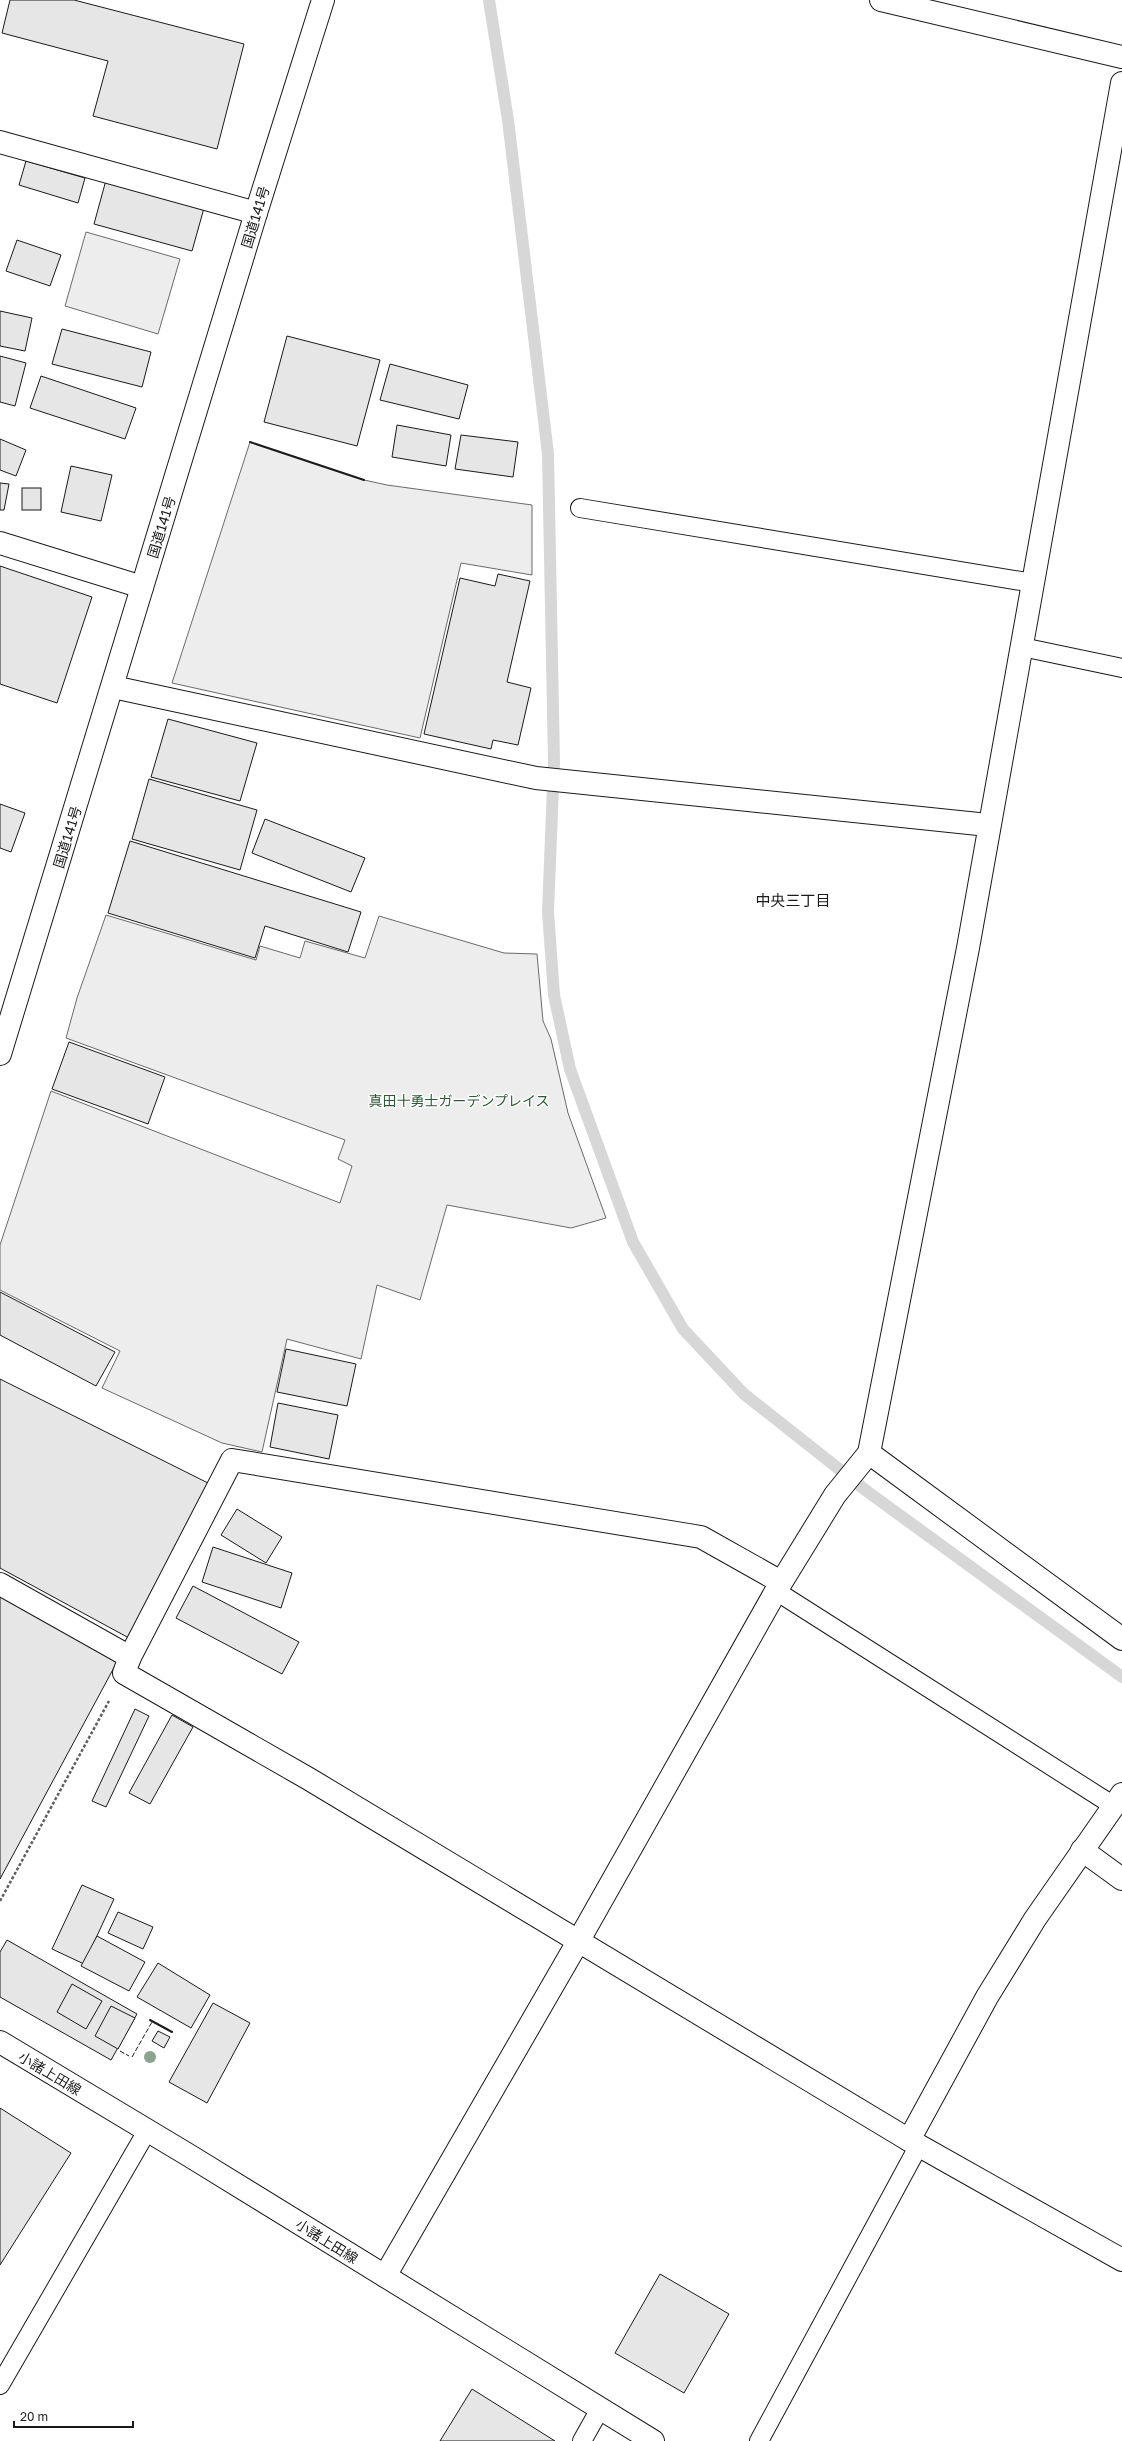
<svg xmlns="http://www.w3.org/2000/svg" width="1122" height="2441" viewBox="0 0 1122 2441" font-family="'Golos Text','Noto Sans JP',sans-serif">
<style>
.built{fill:#ededed;stroke:#6a6a6a}
.lines{fill:none;stroke-linecap:round;stroke-linejoin:round}
.stream{stroke:#d7d7d7;stroke-width:12}
.building{fill:#e6e6e6;stroke:#1a1a1a}
.lane-casing{stroke:#1a1a1a;stroke-width:20}
.street-casing{stroke:#1a1a1a;stroke-width:24}
.primary-casing{stroke:#1a1a1a;stroke-width:24}
.highway-casing{stroke:#1a1a1a;stroke-width:24}
.path{stroke:#5f5f5f;stroke-width:2.5;stroke-dasharray:3 2;stroke-linecap:butt}
.lane{stroke:#fff;stroke-width:18}
.street{stroke:#fff;stroke-width:22}
.primary{stroke:#fff;stroke-width:22}
.highway{stroke:#fff;stroke-width:22}
.fence{stroke:#1a1a1a;stroke-width:1;stroke-dasharray:5 2;stroke-linecap:butt}
.wall{stroke:#1a1a1a;stroke-width:2}
.tree{fill:#8aa48f}
.labels{text-anchor:middle;dominant-baseline:central;stroke-width:3;stroke-linejoin:round;paint-order:stroke}
.street-label{font-size:14px;fill:#1a1a1a;stroke:#fff}
.park-label{font-size:14px;fill:#2b5a34;stroke:#fff}
.neighbourhood-label{font-size:15px;fill:#1a1a1a;stroke:#fff}
</style>
<rect width="100%" height="100%" fill="#fff"/>
<g class="built">
<polygon points="86,232 180,259 158,334 65,306"/>
<polygon points="250,442 364,480 387,485 532,505 532,575 461,563 420,738 172,683"/>
<polygon points="106,915 256,960 260,946 300,958 305,941 365,958 379,916 504,953 537,954 543,1021 551,1039 568,1113 606,1218 571,1228 447,1205 420,1300 377,1285 361,1359 287,1339 262,1452 222,1443 102,1388 120,1351 0,1290 0,1245 51,1091 340,1203 352,1166 338,1159 345,1140 66,1038 77,998"/>
</g>
<g class="lines">
<polyline class="stream" points="489,0 508,120 548,454 554,761 548,912 554,995 570,1069 633,1242 683,1329 744,1394 868,1492 1122,1677"/>
</g>
<g class="building">
<polygon points="10,0 74,0 244,44 217,149 93,116 108,61 2,33"/>
<polygon points="26,161 85,178 78,203 19,185"/>
<polygon points="106,180 204,208 192,251 94,224"/>
<polygon points="17,240 61,255 50,286 6,271"/>
<polygon points="0,311 32,318 25,351 0,346"/>
<polygon points="62,329 151,352 142,387 52,364"/>
<polygon points="287,336 380,360 357,446 264,422"/>
<polygon points="0,356 26,363 15,406 0,402"/>
<polygon points="390,364 468,385 459,419 380,400"/>
<polygon points="41,376 136,408 125,439 30,408"/>
<polygon points="397,425 451,435 446,466 392,457"/>
<polygon points="461,435 518,442 513,477 455,469"/>
<polygon points="0,439 26,450 16,476 0,470"/>
<polygon points="71,466 112,475 101,521 61,512"/>
<polygon points="0,483 9,484 4,510 0,510"/>
<rect x="22" y="488" width="19" height="22"/>
<polygon points="0,566 92,597 57,703 0,684"/>
<polygon points="498,574 530,581 507,682 531,688 518,745 493,740 491,749 424,734 460,578 495,586"/>
<polygon points="168,719 257,743 240,801 151,777"/>
<polygon points="149,779 257,810 240,870 132,839"/>
<polygon points="0,804 25,813 11,852 0,848"/>
<polygon points="265,819 365,858 351,892 252,853"/>
<polygon points="130,841 361,912 348,952 265,926 255,958 108,913"/>
<polygon points="69,1042 165,1077 148,1124 52,1089"/>
<polygon points="0,1292 115,1352 96,1386 0,1335"/>
<polygon points="286,1349 356,1364 347,1406 277,1392"/>
<polygon points="0,1379 208,1483 129,1638 0,1568"/>
<polygon points="278,1403 338,1415 329,1459 270,1447"/>
<polygon points="237,1509 282,1537 266,1563 221,1535"/>
<polygon points="213,1547 292,1573 281,1608 202,1582"/>
<polygon points="193,1586 299,1642 282,1674 176,1618"/>
<polygon points="0,1596 117,1662 0,1879"/>
<polygon points="135,1709 149,1716 106,1807 92,1801"/>
<polygon points="172,1715 193,1727 150,1804 129,1793"/>
<polygon points="82,1885 114,1899 84,1964 52,1949"/>
<polygon points="118,1912 153,1927 143,1949 108,1933"/>
<polygon points="97,1936 145,1962 129,1991 81,1966"/>
<polygon points="7,1940 137,2014 111,2060 0,1997 0,1952"/>
<polygon points="158,1963 210,1995 191,2028 137,1997"/>
<polygon points="72,1984 102,2001 86,2029 57,2012"/>
<polygon points="213,2003 250,2023 207,2103 169,2082"/>
<polygon points="111,2006 135,2018 118,2049 95,2036"/>
<polygon points="158,2031 170,2037 164,2048 152,2041"/>
<polygon points="0,2108 71,2153 0,2265"/>
<polygon points="660,2274 729,2314 684,2393 615,2353"/>
<polygon points="472,2389 555,2441 440,2441"/>
</g>
<g class="lines">
<defs>
<g id="lane">
<polyline points="580,508 1033,583"/>
<polyline points="1022,647 1122,668"/>
<polyline points="776,1591 1114,1806"/>
<polyline points="0,2385 147,2131"/>
<polyline points="582,2441 600,2409"/>
<polyline points="759,2441 919,2145"/>
</g>
<g id="street">
<polyline points="881,0 1122,57"/>
<polyline points="0,142 256,213"/>
<polyline points="0,543 142,587"/>
<polyline points="113,687 536,778 988,825"/>
<polyline points="869,1453 1122,1639"/>
<polyline points="781,1582 701,1537 232,1460 130,1657 124,1673 309,1779 909,2140 1122,2260"/>
<polyline points="0,1584 130,1657"/>
<polyline points="1082,1850 1122,1879"/>
<polyline points="909,2140 987,1997 1035,1919 1122,1794"/>
<polyline points="385,2276 579,1940 776,1591 835,1495 869,1453 968,948 1122,83"/>
</g>
<polyline id="primary" points="0,2042 190,2156 653,2441"/>
<polyline id="highway" points="0,1054 256,213 323,0"/>
</defs>
<use href="#lane" class="lane-casing"/>
<use href="#street" class="street-casing"/>
<use href="#primary" class="primary-casing"/>
<use href="#highway" class="highway-casing"/>
<polyline class="path" points="0,1901 109,1701"/>
<use href="#lane" class="lane"/>
<use href="#street" class="street"/>
<use href="#primary" class="primary"/>
<use href="#highway" class="highway"/>
<g class="fence">
<polyline points="120,2051 129,2056"/>
<polyline points="132,2057 152,2022"/>
</g>
<g class="wall">
<polyline points="250,442 364,480"/>
<polyline points="150,2020 172,2032"/>
</g>
</g>
<circle class="tree" cx="150" cy="2057" r="6"/>
<g class="labels">
<g class="street-label">
<text transform="translate(255 217) rotate(-73)">国道141号</text>
<text transform="translate(161 527) rotate(-73)">国道141号</text>
<text transform="translate(67 837) rotate(-73)">国道141号</text>
<text transform="translate(50 2073) rotate(31)">小諸上田線</text>
<text transform="translate(327 2241) rotate(32)">小諸上田線</text>
</g>
<g class="park-label">
<text x="459" y="1100">真田十勇士ガーデンプレイス</text>
</g>
<g class="neighbourhood-label">
<text x="793" y="900">中央三丁目</text>
</g>
</g>
<path d="M14 2421v6h119v-6" fill="none" stroke="#1a1a1a" stroke-width="2"/>
<text x="20" y="2421" font-size="12" fill="#1a1a1a" stroke="#ffffff" stroke-width="3" paint-order="stroke">20 m</text>
</svg>
